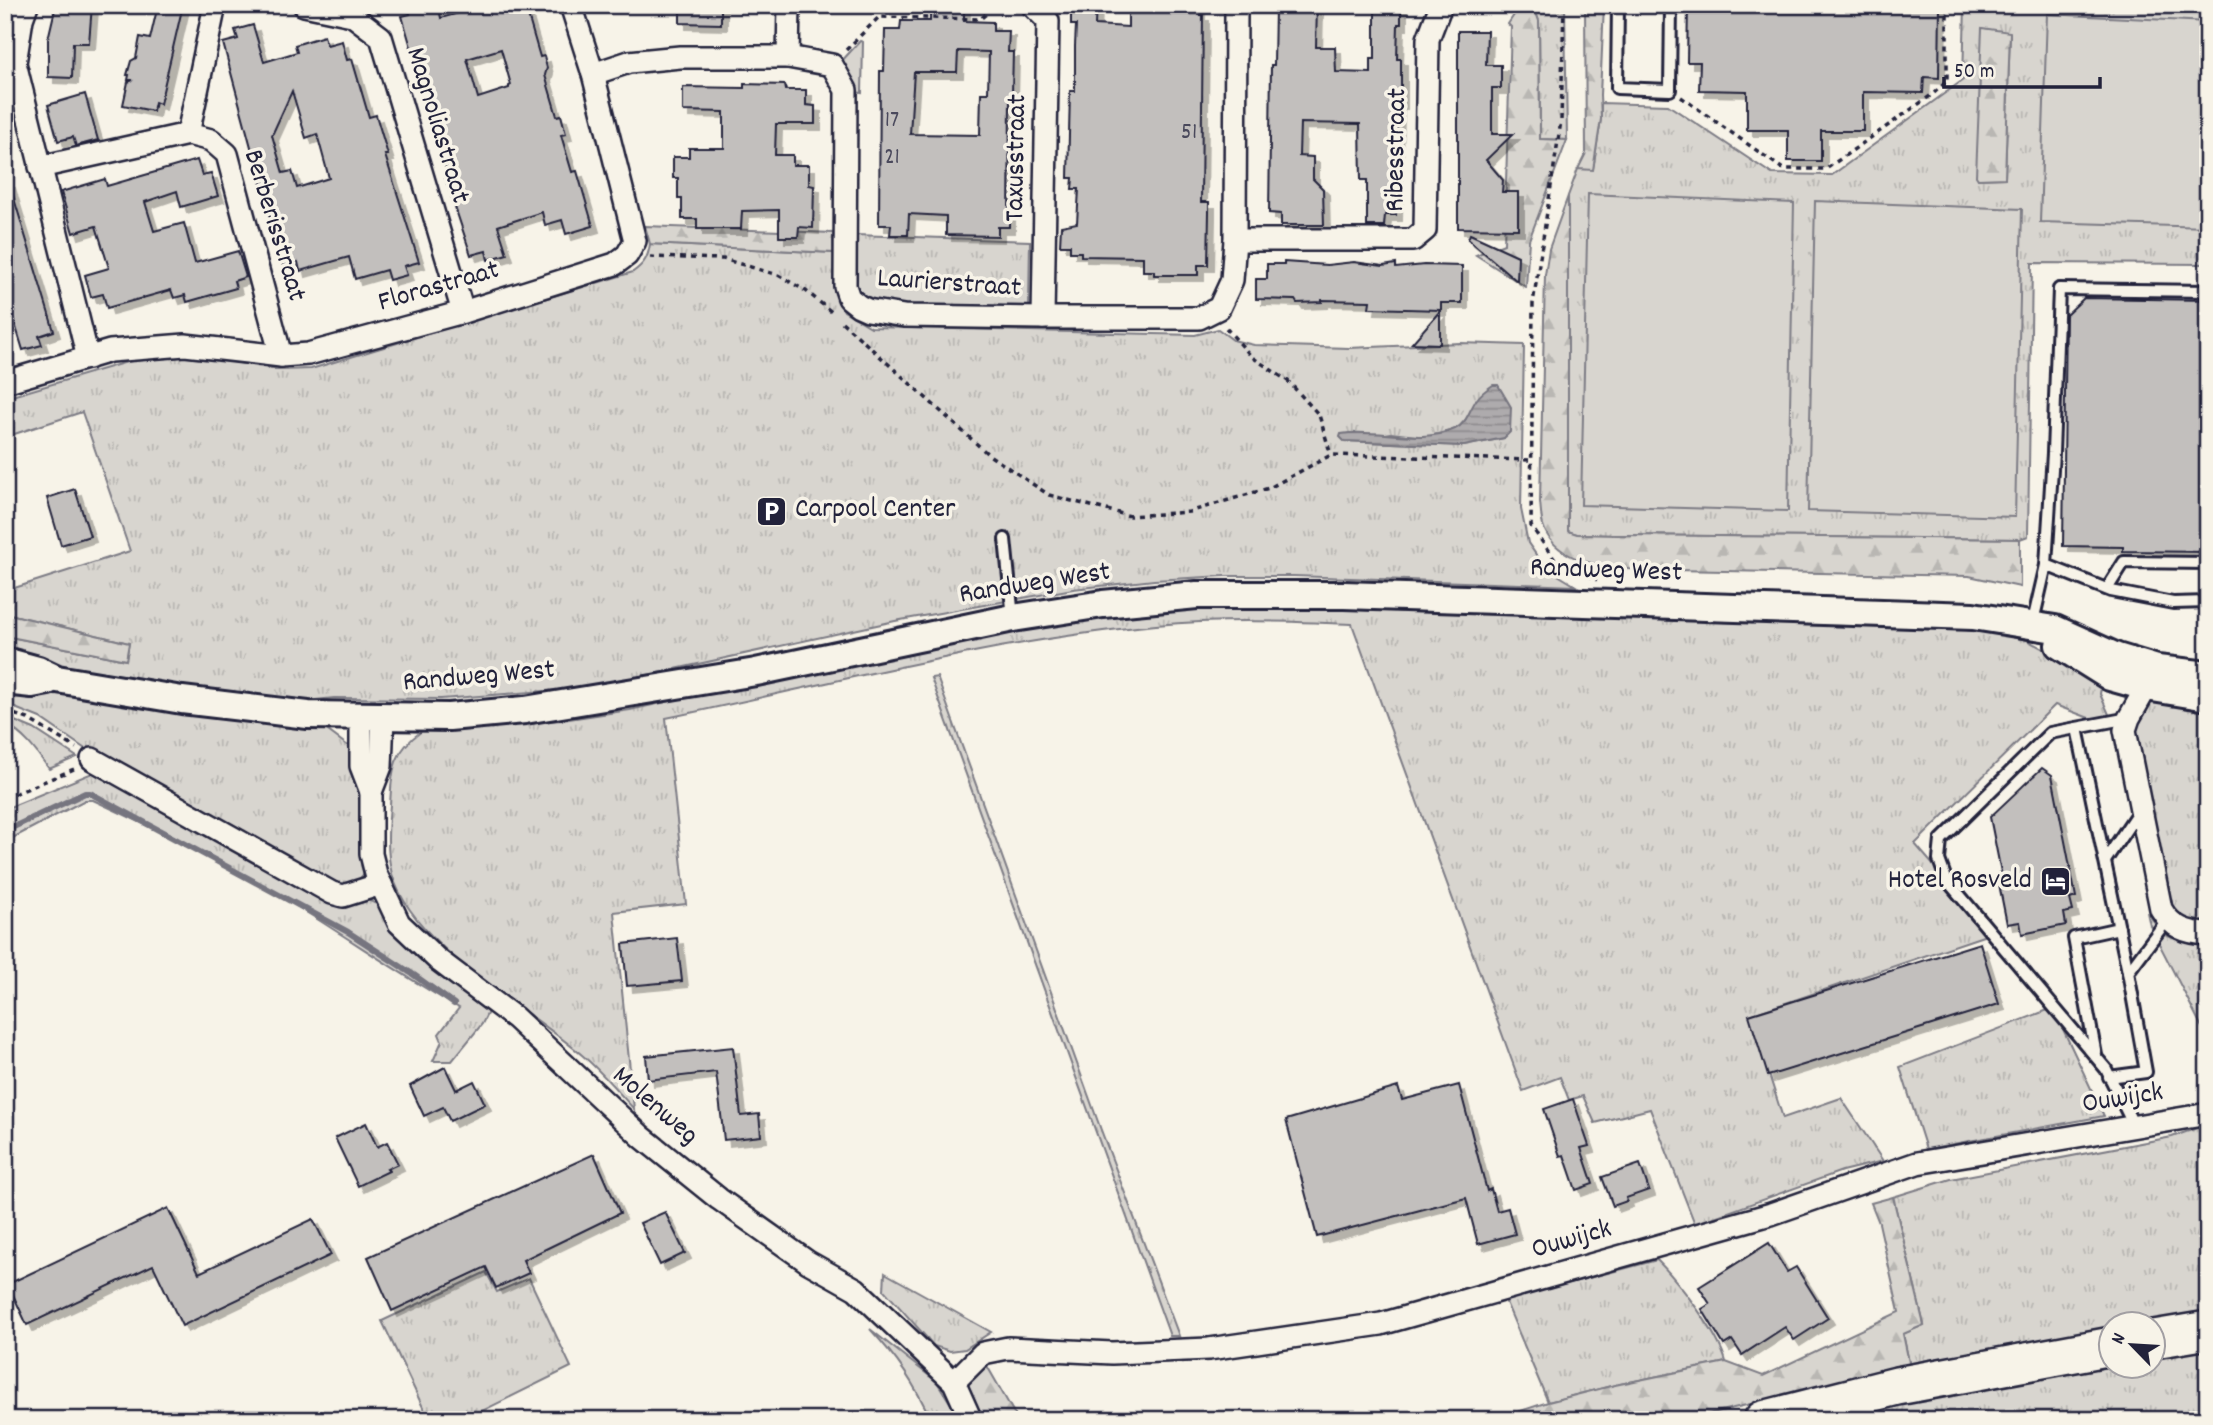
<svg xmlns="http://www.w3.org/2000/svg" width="2213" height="1425" viewBox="0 0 2213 1425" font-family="Dekko,sans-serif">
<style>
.grass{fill:url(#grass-tufts);stroke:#7d7c85;stroke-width:2;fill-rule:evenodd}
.forest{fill:url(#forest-firs);stroke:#7d7c85;stroke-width:2}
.pitch{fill:#d8d5cf;stroke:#7d7c85;stroke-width:2}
.water{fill:url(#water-rules);stroke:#76747f;stroke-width:2}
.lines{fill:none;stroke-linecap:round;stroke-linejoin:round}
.stream{stroke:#76747f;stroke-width:6}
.building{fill:#c2bfbd;stroke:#22223b;stroke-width:2;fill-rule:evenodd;filter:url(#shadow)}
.service-casing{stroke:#22223b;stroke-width:16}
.minor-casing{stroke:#22223b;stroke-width:26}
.tertiary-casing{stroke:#22223b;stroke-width:32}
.motorway-casing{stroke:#22223b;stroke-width:42}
.path{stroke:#22223b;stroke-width:3.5;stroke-dasharray:5 5;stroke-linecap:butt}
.service{stroke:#f7f3e8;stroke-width:10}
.minor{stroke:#f7f3e8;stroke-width:21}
.tertiary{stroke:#f7f3e8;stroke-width:26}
.motorway{stroke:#f7f3e8;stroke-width:37}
.labels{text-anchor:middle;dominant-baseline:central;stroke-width:7;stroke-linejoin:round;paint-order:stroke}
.number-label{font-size:24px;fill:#4a495c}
.street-label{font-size:28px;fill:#22223b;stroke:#f7f3e8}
.poi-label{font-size:28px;fill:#22223b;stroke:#f7f3e8;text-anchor:start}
</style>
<defs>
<pattern id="grass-tufts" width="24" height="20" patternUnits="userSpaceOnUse" patternTransform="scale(1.75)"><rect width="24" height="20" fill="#d8d5cf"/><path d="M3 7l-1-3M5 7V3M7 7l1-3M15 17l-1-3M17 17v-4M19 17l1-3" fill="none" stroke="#b9b7b3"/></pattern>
<pattern id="forest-firs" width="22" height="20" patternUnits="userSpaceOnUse" patternTransform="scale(1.75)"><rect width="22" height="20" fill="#d8d5cf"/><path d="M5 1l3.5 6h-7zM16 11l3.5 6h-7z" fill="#b9b7b3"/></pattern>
<pattern id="water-rules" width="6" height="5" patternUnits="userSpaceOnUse" patternTransform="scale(1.75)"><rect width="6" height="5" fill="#aeabad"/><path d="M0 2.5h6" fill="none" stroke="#8d8b8e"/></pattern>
<filter id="shadow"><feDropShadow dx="6" dy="6" stdDeviation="0" flood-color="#0004"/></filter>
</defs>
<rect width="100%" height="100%" fill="#f7f3e8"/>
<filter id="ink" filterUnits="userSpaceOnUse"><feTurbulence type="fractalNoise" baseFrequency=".0143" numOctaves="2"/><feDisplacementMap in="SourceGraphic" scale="14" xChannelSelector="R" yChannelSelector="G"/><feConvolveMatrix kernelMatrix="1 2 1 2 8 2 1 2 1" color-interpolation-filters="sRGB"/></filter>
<g filter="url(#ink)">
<g class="grass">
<polygon points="1565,5 1567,140 1540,139 1539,21 1535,10 1520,6"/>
<path d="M1965,5H2208V264L2032,263L2028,536L2020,539L1616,535L1577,534L1567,531L1568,196L1578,169H1593L1601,119V103L1668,105L1772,174L1832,175L1963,80ZM1983,29L2010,33L2005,178L1978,179Z"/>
<polygon points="860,41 863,42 862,93 855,92 840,63"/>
<polygon points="855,235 1030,241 1029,309 878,306 856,292"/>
<path d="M650,244L834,253L835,293L844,311L871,327L1195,335L1218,329L1233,340L1254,345L1349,348L1460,343L1524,345L1521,509L1528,543L1537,556L1558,575L1576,586L1294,576H1225L1154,580L1073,589L895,621L625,680L558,690L441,699L334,698L297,702L139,681L5,655V636L126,660L129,643L5,613V591L130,551L82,412L5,437V398L127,362L174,352L280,370L311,369L633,272C644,264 648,258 650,244ZM1476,400L1504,438L1464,446L1344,441L1391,433L1426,437L1457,429L1471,414Z"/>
<path d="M1225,606L1955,628L2014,633L2102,681L2100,694L2115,728L2055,705L1915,844L1992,933L1750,1015L1783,1118L1841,1098L1883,1161L1842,1171L1695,1224L1650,1109L1595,1123L1583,1096L1569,1100L1560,1077L1523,1091L1352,624C1286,621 1221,619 1156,625C990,641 829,684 666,718L686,904L614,912L634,1109C617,1091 601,1071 582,1055C526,1006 413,947 392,874C386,852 388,827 390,805C392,771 392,752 422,731L562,720L630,710L901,650L1078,619L1156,610Z"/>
<polygon points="937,677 1101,1130 1179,1336 1170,1336 931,678"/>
<path d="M50,690L253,723L324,728L348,746L354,757L367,868C355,892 343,886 322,878L110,766L40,718L5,704V691Z"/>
<path d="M2152,699L2208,704V922C2192,921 2179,921 2170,907L2136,732L2142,714Z"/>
<path d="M5,717L34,729L77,757L49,769C36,751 25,735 5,724Z"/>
<path d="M97,771L345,900H368L383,907L489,1010L482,1024L452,1061H433L442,1041L439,1034L459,1008C397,973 339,931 278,895C219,860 156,829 93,800H85L5,842V809Z"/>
<path d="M2147,912C2170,944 2170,939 2208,942V1039L2150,926Z"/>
<polygon points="2053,1008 2104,1116 1926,1149 1900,1067"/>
<polygon points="2208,1124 2208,1312 2140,1323 2112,1324 2111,1328 1910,1367 1903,1334 1924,1325 1893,1197 1951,1179 2172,1137"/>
<path d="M1657,1260C1678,1281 1719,1334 1726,1362L1615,1385L1548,1402L1505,1300Z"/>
<polygon points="486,1272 497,1292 529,1278 571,1367 464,1420 429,1420 382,1321"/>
<polygon points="885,1273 991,1332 965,1349 950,1351 934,1346 884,1290"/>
<path d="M870,1329L937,1382L961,1420H931C915,1384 897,1358 870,1329Z"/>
<polygon points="2208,1337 2208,1413 2107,1420 1803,1420 2111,1354 2112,1366 2154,1366 2154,1347"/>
</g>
<g class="forest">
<polygon points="1585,5 1604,5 1600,95 1601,119 1593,170 1578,169 1586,153"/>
<polygon points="1520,6 1535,10 1539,21 1540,139 1567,140 1529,240 1526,287 1476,255 1504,244 1511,27 1508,24"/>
<polygon points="1982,28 2010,32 2005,178 1978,179 1976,176"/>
<path d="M1568,196V531L1577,534L1616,535L2020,539V587L1969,576L1622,569C1593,565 1553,558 1543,525C1541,518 1541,510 1540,502L1545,275L1549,249Z"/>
<polygon points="645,226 833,233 834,253 650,244"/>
<polygon points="5,613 129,643 126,660 5,636"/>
<polygon points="1893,1197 1924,1325 1903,1334 1910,1367 1682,1420 1493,1420 1548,1402 1615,1385 1726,1362 1763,1376 1899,1312 1879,1223 1871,1203"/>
<polygon points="986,1364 1018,1420 984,1420 968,1391 969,1381"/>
</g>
<g class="pitch">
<polygon points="2047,14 2208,22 2208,227 2040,222"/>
<polygon points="1588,194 1794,203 1788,511 1581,505"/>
<polygon points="1815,201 2022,209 2015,517 1808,511"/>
</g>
<path class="water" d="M1493,385H1498L1511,407L1510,432L1504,438L1464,446L1344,441L1340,437L1341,434C1378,428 1420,445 1455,429C1468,423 1469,409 1477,399C1481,393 1487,389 1493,385Z"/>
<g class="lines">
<polyline class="stream" points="5,831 85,793 90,793 348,932 414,975 454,1004"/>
</g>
<g class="building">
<polygon points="56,5 92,5 89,43 73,43 72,78 48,77 48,39"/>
<polygon points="158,5 183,5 160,104 155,102 153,111 123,105 128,82 133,80 128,80 129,75 127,75 131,61 136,58 140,37 150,39"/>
<path d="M407,5H438L441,18L487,5H525L540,57L544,56L547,68L545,75L557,116L561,115L566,134L561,135L572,172L577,171L593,226L566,234L562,220L545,225L542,212L498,226L507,254L488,260L486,251L471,255L445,177L448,176L402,16L410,14ZM501,49L511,85L509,86V88L478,98L467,59Z"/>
<polygon points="680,5 721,5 721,24 680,23"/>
<path d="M930,5H964V21L993,22V31H1009L1008,52H1013L1012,94H1010L1009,227H998V236L946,235V216L909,214L908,235H890L891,225H879L880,71H884L885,30H900L901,21H930ZM958,51L989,52L988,93H981L980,135L910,134L914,72H957Z"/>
<polygon points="1071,5 1096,5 1095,25 1128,27 1128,5 1199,5 1199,15 1203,15 1201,202 1209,202 1209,212 1208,265 1198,265 1198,275 1154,275 1154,271 1143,271 1143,257 1081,256 1081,252 1070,252 1070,245 1060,245 1061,226 1077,223 1079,189 1072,189 1073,178 1068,178 1070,91 1075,91 1075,46 1076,25 1071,25"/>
<polygon points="1291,5 1317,5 1316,47 1335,47 1336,72 1371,73 1371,59 1375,59 1375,5 1401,5 1401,24 1398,24 1397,59 1401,59 1401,103 1398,103 1396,215 1385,215 1384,226 1367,226 1367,180 1361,180 1360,124 1300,123 1299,156 1313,157 1313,179 1323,189 1324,225 1281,225 1281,214 1269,213 1271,65 1274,65 1275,7 1291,7"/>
<polygon points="1688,5 1940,5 1939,78 1924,77 1923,93 1863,92 1863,131 1821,131 1821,161 1788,161 1788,130 1747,130 1747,91 1699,90 1700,62 1687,62"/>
<path d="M253,25L264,62L297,52L295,45L324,36L327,45L342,41L347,60L352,59L369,117L376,115L388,155H385L419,262L404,266L407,275L389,280L386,270L355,279L349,257L300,271L298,262L283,266L223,43L238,39L235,30ZM292,91L306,138L317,134L329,178L297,188L292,171L283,173L272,135Z"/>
<polygon points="1458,31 1487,31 1486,65 1501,65 1501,88 1492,88 1492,134 1513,134 1486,160 1503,180 1502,192 1518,192 1518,229 1458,228"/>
<polygon points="744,84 785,85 786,90 806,90 806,105 815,106 815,124 776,124 775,155 793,155 793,165 809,165 809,185 814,186 813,228 799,227 798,237 779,237 779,210 742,211 741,229 697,229 697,219 682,219 682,199 678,199 678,178 673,178 673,157 689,157 689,148 724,148 724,112 683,111 683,87 744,88"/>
<polygon points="85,94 98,140 76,146 73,137 58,141 48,105"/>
<polygon points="197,160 202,175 211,173 218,196 181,207 177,191 145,202 154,231 184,223 195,263 238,251 246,277 234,281 236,288 187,302 185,295 174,298 171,290 107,308 103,294 91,297 85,275 109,268 96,226 73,233 61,192 105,179 107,186"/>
<polygon points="9,182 54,331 39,336 42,345 23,350 5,291 5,183"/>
<polygon points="1470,234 1518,256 1517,281 1468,239"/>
<polygon points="1284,262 1327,265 1354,262 1383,266 1396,264 1396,268 1424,265 1462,266 1462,303 1441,303 1441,310 1369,308 1370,301 1322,300 1322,302 1297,303 1295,300 1256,299 1256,279 1267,279 1267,264 1284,264"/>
<polygon points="2084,298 2208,300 2208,552 2123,551 2123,547 2063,546 2066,315"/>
<polygon points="1440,311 1440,344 1412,343"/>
<polygon points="75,489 90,536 61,545 47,498"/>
<polygon points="2042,768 2052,775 2076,897 2070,899 2073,911 2064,913 2066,925 2022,934 2020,922 2007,924 1997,874 2001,872 1990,817"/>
<polygon points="677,938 682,981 627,986 623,944"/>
<polygon points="1980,943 1999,1004 1768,1076 1749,1015"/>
<polygon points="733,1047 741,1116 759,1114 761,1136 724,1140 716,1072 648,1080 646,1056"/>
<polygon points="445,1067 456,1090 474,1081 485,1104 450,1121 443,1107 424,1116 410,1086"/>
<polygon points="1459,1085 1487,1191 1491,1189 1497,1211 1508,1208 1515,1234 1478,1244 1466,1198 1317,1237 1286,1120 1398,1087 1402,1100"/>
<polygon points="1573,1099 1589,1146 1581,1148 1593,1184 1576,1190 1564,1155 1560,1156 1544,1109"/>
<polygon points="366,1123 377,1147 387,1142 398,1164 387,1169 389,1171 358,1186 335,1138"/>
<polygon points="594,1154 620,1213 523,1260 529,1273 496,1288 486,1267 392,1311 368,1257"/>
<polygon points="1640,1164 1649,1190 1626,1198 1627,1201 1613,1206 1602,1177"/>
<polygon points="168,1208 199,1273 313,1219 331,1255 182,1326 153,1265 27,1325 8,1284"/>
<polygon points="665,1212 685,1253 660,1265 640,1223"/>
<polygon points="1769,1243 1787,1272 1796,1267 1828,1318 1794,1340 1785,1327 1742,1355 1732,1340 1724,1345 1702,1309 1710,1304 1699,1287"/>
</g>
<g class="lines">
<defs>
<g id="service">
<polyline points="1618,5 1617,88 1670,90 1671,5"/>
<polyline points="1005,539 1013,618"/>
<polyline points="2046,565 2111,591 2173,603 2208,602"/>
<polyline points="2107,589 2124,562 2208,563"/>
<polyline points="2032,626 2046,565 2053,453 2059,289 2208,291"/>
<polyline points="2129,718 2050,733 1941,840 1939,860 1946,879 2106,1069 2134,1126"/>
<polyline points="2077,728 2128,972 2146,1072 2109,1077"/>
<polyline points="2105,861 2140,809"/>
<polyline points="2128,972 2167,920"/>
<polyline points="2096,1055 2074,938 2119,928"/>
</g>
<g id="minor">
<polyline points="27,5 22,19 15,63 88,358"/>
<polyline points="304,5 352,15 381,37 463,312"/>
<polyline points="1032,5 1048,21 1043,318"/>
<polyline points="788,57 789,5"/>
<polyline points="593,74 629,62 680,57 788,57 832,65 846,90 845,286 849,298 859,306 868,310 904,316 1043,318 1199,318 1219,308 1232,280 1235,240 1236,5"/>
<polyline points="188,134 215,5"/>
<polyline points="40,167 188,134 211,140 227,154 281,356"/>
<polyline points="1235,240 1413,240 1425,230 1428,39 1441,5"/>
<polyline points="5,382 110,351 185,345 281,356 308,354 463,312 615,264 627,255 635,241 593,74 571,5"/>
<path d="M2154,674L2129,718L2125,730L2161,909C2172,928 2187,933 2208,934"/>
<polyline points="361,717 361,766 371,792"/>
<polyline points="383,717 381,766 371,792 371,854 376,874 399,923 438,960 515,1018 642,1137 719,1199 808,1262 856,1289 954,1382 971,1420"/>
<polyline points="92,759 332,893 343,896 381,884"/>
<polyline points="954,1382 983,1353 1008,1348 1112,1353 1209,1349 1381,1324 1771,1214 1917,1163 2208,1114"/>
</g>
<g id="tertiary">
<polyline points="2059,645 2110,677 2146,687 2208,697"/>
<polyline points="5,661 38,670 57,679 182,700 308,715 449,717 525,710 756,672 1013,618 1103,604 1197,595 1344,595 1973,616 2055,629 2117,657 2157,669 2208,675"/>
<polyline points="5,681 32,684 48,681"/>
</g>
<g id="motorway">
<polyline points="2154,1339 2208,1330"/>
<polyline points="1763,1420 1897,1386 2112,1346"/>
</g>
</defs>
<use href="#service" class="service-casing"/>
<use href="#minor" class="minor-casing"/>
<use href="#tertiary" class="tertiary-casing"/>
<use href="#motorway" class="motorway-casing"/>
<g class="path">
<polyline points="1564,5 1561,121 1533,303 1531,526 1555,560 1597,580"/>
<polyline points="846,50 879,17 980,19 997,5"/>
<polyline points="1681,97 1783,169 1826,169 1933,94 1947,81 1947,5"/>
<polyline points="650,257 723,259 778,275 806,291 834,314"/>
<polyline points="842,322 989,455 1049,495 1130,516 1189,512 1269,488 1331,455 1532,460"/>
<polyline points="1226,328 1252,357 1288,381 1319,415 1331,455"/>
<polyline points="5,711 28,719 76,748"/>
<polyline points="5,798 74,769"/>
</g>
<use href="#service" class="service"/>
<use href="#minor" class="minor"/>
<use href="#tertiary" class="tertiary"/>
<use href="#motorway" class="motorway"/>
</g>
</g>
<defs>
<symbol id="parking-square" viewBox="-11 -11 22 22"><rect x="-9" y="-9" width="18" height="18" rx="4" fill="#22223b" stroke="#f7f3e8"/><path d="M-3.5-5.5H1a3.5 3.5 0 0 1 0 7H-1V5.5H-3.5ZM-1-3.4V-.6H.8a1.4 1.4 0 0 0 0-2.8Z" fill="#fff"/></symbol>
<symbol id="hotel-square" viewBox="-11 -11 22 22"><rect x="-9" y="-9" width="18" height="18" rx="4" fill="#22223b" stroke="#f7f3e8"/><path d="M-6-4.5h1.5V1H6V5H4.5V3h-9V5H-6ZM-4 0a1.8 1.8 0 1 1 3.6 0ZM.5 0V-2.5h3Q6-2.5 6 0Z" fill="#fff"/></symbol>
</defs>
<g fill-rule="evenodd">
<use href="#parking-square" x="754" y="494" width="35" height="35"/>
<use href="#hotel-square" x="2038" y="864" width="35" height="35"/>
</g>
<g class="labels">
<g class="number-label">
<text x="892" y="121">17</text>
<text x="1189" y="133">51</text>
<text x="892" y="158">21</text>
</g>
<g class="street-label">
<text transform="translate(436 126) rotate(73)">Magnoliastraat</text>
<text transform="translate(1398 150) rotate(-89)">Ribesstraat</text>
<text transform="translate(1018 158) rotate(-89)">Taxusstraat</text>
<text transform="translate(273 226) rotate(73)">Berberisstraat</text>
<text transform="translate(949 285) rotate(4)">Laurierstraat</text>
<text transform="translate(439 288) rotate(-16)">Florastraat</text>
<text transform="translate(1606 572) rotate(2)">Randweg West</text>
<text transform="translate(1035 585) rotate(-9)">Randweg West</text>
<text transform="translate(479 678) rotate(-5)">Randweg West</text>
<text transform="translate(2123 1100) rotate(-9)">Ouwijck</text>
<text transform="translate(654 1107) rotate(41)">Molenweg</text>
<text transform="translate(1572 1241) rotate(-16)">Ouwijck</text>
</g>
<g class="poi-label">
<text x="795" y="511">Carpool Center</text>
<text x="2032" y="882" text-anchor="end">Hotel Rosveld</text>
</g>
</g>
<rect width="2213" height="1425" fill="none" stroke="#f7f3e8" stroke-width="28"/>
<rect x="14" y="14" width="2185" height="1397" fill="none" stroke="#22223b" stroke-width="2.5" filter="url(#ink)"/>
<g transform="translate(2132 1345) rotate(295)"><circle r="33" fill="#f7f3e8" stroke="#a29fa3" stroke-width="2"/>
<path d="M0-5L12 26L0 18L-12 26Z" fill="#22223b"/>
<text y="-10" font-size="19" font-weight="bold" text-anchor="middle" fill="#22223b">N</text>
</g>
<path d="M1944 77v10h156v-10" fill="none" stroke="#22223b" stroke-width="3.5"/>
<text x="1954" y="77" font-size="21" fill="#22223b" stroke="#f7f3e8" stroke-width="5" paint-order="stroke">50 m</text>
</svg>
